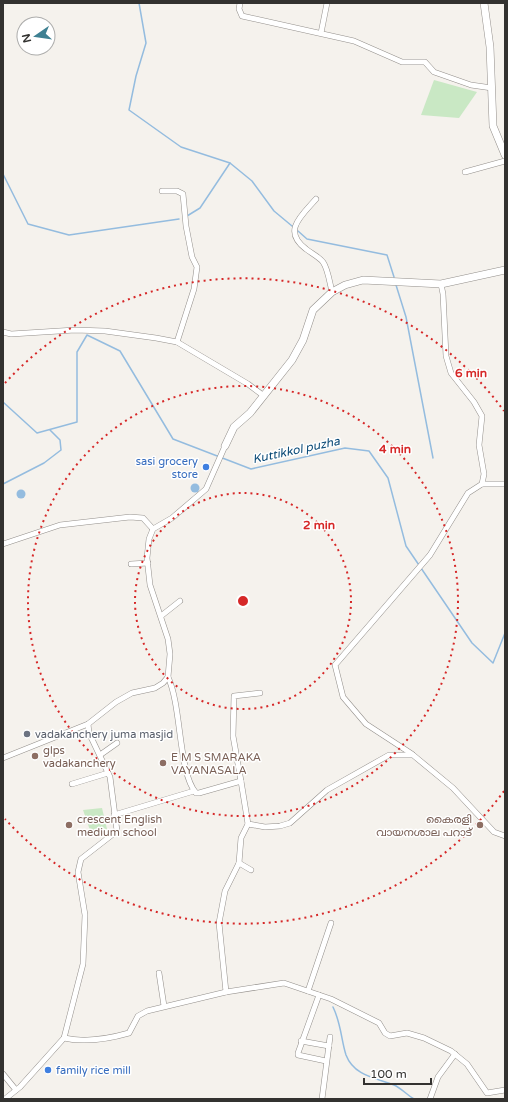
<svg xmlns="http://www.w3.org/2000/svg" width="508" height="1102" viewBox="0 0 508 1102" font-family="'Varela Round','Noto Sans Malayalam',sans-serif">
<style>
.green{fill:#c9e8c4}
.water{fill:#94bcdf}
.lines{fill:none;stroke-linecap:round;stroke-linejoin:round}
.stream{stroke:#94bcdf;stroke-width:1.5}
.street-casing{stroke:#938f8b;stroke-width:6}
.secondary-casing{stroke:#938f8b;stroke-width:8}
.street{stroke:#fff;stroke-width:5}
.secondary{stroke:#fff;stroke-width:7}
.ring{fill:none;stroke:#d62828;stroke-width:2;stroke-dasharray:2 4}
.shop-dot{fill:#3f7fe0;stroke:#fff;stroke-width:1.5}
.worship-dot{fill:#6b7280;stroke:#fff;stroke-width:1.5}
.education-dot{fill:#8d6e63;stroke:#fff;stroke-width:1.5}
.labels{text-anchor:middle;dominant-baseline:central;stroke-width:3;stroke-linejoin:round;paint-order:stroke}
.shop-label{font-size:11px;fill:#366cbe;stroke:#fff;text-anchor:end}
.worship-label{font-size:11px;fill:#5b616d;stroke:#fff;text-anchor:start}
.education-label{font-size:11px;fill:#785e54;stroke:#fff;text-anchor:start}
.water-label{font-size:12px;font-style:italic;fill:#0a4a77;stroke:#fff}
.centre{fill:#d62828;stroke:#fff;stroke-width:2}
.ring-label{font-size:12px;text-anchor:middle;font-weight:bold;fill:#d62828;stroke:#fff;stroke-width:3;stroke-linejoin:round;paint-order:stroke}
</style>
<rect width="100%" height="100%" fill="#f5f2ed"/>
<g class="green">
<polygon points="434,80 477,92 459,118 421,115"/>
<polygon points="102,808 107,829 92,836 83,810"/>
</g>
<g class="water">
<circle cx="195" cy="488" r="4.5"/>
<circle cx="21" cy="494" r="4.5"/>
</g>
<g class="lines">
<g class="stream">
<polyline points="139,3 146,43 136,76 129,110 181,147 230,163"/>
<polyline points="3,174 28,224 69,235 179,219"/>
<polyline points="187,216 200,208 230,163 252,181 274,211 292,226"/>
<polyline points="298,231 307,239 387,255 394,277"/>
<polyline points="396,285 406,317 433,458"/>
<polyline points="3,402 37,433 77,422 77,352 87,335 120,351 173,439 251,469 345,448 369,451 388,478 406,546 472,643 493,663 505,633"/>
<polyline points="3,484 44,463 61,450 60,440 50,430"/>
<path d="M333,1007C341,1023 341,1039 346,1055C354,1076 376,1078 394,1085C401,1088 407,1095 414,1099"/>
</g>
<defs>
<g id="street">
<polyline points="240,3 239,9 242,16 354,41 402,62 425,62 434,72 471,85 492,88"/>
<polyline points="321,33 327,3"/>
<polyline points="465,172 505,161"/>
<polyline points="162,191 177,191 183,194 186,226 192,257 197,267 194,289 177,342"/>
<path d="M316,199C301,216 282,231 306,249C311,253 319,257 323,262C328,269 330,284 332,292"/>
<polyline points="441,284 443,294 446,356 451,373 474,402 482,416 479,445 484,474 482,484"/>
<polyline points="3,332 11,334 75,330 105,331 156,338 177,342 248,384 264,396"/>
<polyline points="3,544 60,525 130,517 143,518 153,529"/>
<polyline points="131,564 148,563"/>
<polyline points="161,616 180,601"/>
<path d="M168,677C182,707 178,772 196,793H199L241,781L248,824L265,827L280,826L290,823L327,790L389,755H413L453,788L494,832L505,836"/>
<polyline points="412,754 366,724 343,697 335,665 430,555 468,493 482,484 505,484"/>
<polyline points="100,755 117,743"/>
<polyline points="3,758 88,724"/>
<polyline points="241,781 233,736 234,696 260,693"/>
<polyline points="72,784 108,773"/>
<polyline points="114,815 194,791"/>
<polyline points="239,863 251,870"/>
<polyline points="159,973 164,1006"/>
<polyline points="308,991 331,923"/>
<polyline points="226,992 219,923 225,891 239,863 241,838 248,824"/>
<polyline points="319,995 298,1053 298,1055 326,1061"/>
<path d="M64,1038C86,1043 108,1039 129,1033L138,1016L147,1011L226,992L284,983L331,999L379,1023L385,1033L390,1036L407,1033L424,1038L451,1051L467,1064L487,1093L505,1090"/>
<polyline points="301,1041 329,1046"/>
<polyline points="3,1074 16,1090"/>
<polyline points="5,1099 20,1087 64,1038 83,964 85,915 78,872 81,859 117,831 110,777 89,733 88,724 116,702 132,693 155,688 163,683 168,677 170,654 168,639 150,585 147,558 149,539 153,529 172,518 206,489 225,446"/>
<polyline points="322,1099 330,1037"/>
<polyline points="430,1099 438,1077 455,1054"/>
</g>
<g id="secondary">
<polyline points="484,3 490,47 493,126 505,155"/>
<polyline points="225,446 234,427 250,413 292,360 303,340 313,310 332,292 345,285 363,280 441,284 505,270"/>
</g>
</defs>
<use href="#street" class="street-casing"/>
<use href="#secondary" class="secondary-casing"/>
<use href="#street" class="street"/>
<use href="#secondary" class="secondary"/>
</g>
<g class="ring">
<circle cx="243" cy="601" r="108"/>
<circle cx="243" cy="601" r="215"/>
<path d="M504 791A323 323 0 0 1 5 819M5 383A323 323 0 0 1 504 411"/>
</g>
<g class="shop-dot">
<circle cx="206" cy="467" r="4"/>
<circle cx="48" cy="1070" r="4"/>
</g>
<circle class="worship-dot" cx="27" cy="734" r="4"/>
<g class="education-dot">
<circle cx="35" cy="756" r="4"/>
<circle cx="163" cy="763" r="4"/>
<circle cx="69" cy="825" r="4"/>
<circle cx="480" cy="825" r="4"/>
</g>
<g class="labels">
<g class="shop-label">
<text x="198" y="461">sasi grocery<tspan x="198" dy="13">store</tspan></text>
<text x="56" y="1070" text-anchor="start">family rice mill</text>
</g>
<g class="worship-label">
<text x="35" y="734">vadakanchery juma masjid</text>
</g>
<g class="education-label">
<text x="43" y="750">glps<tspan x="43" dy="13">vadakanchery</tspan></text>
<text x="171" y="757">E M S SMARAKA<tspan x="171" dy="13">VAYANASALA</tspan></text>
<text x="77" y="819">crescent English<tspan x="77" dy="13">medium school</tspan></text>
<text x="472" y="819" text-anchor="end">കൈരളി<tspan x="472" dy="13">വായനശാല പറാട്</tspan></text>
</g>
<g class="water-label">
<text transform="translate(296 450) rotate(-12)">Kuttikkol puzha</text>
</g>
</g>
<circle cx="243" cy="601" r="6" class="centre"/>
<g class="ring-label">
<text x="471" y="377">6 min</text>
<text x="395" y="453">4 min</text>
<text x="319" y="529">2 min</text>
</g>
<rect width="508" height="1102" fill="none" stroke="#333230" stroke-width="8"/>
<g transform="translate(36 36) rotate(257)"><circle r="19" fill="#ffffff" stroke="#adadac"/>
<path d="M0-3L7 15L0 10L-7 15Z" fill="#3e8092"/>
<text y="-6" font-size="11" font-weight="bold" text-anchor="middle" fill="#333230">N</text>
</g>
<path d="M364 1078v6h67v-6" fill="none" stroke="#333230" stroke-width="2"/>
<text x="370" y="1078" font-size="12" fill="#333230" stroke="#ffffff" stroke-width="3" paint-order="stroke">100 m</text>
</svg>
